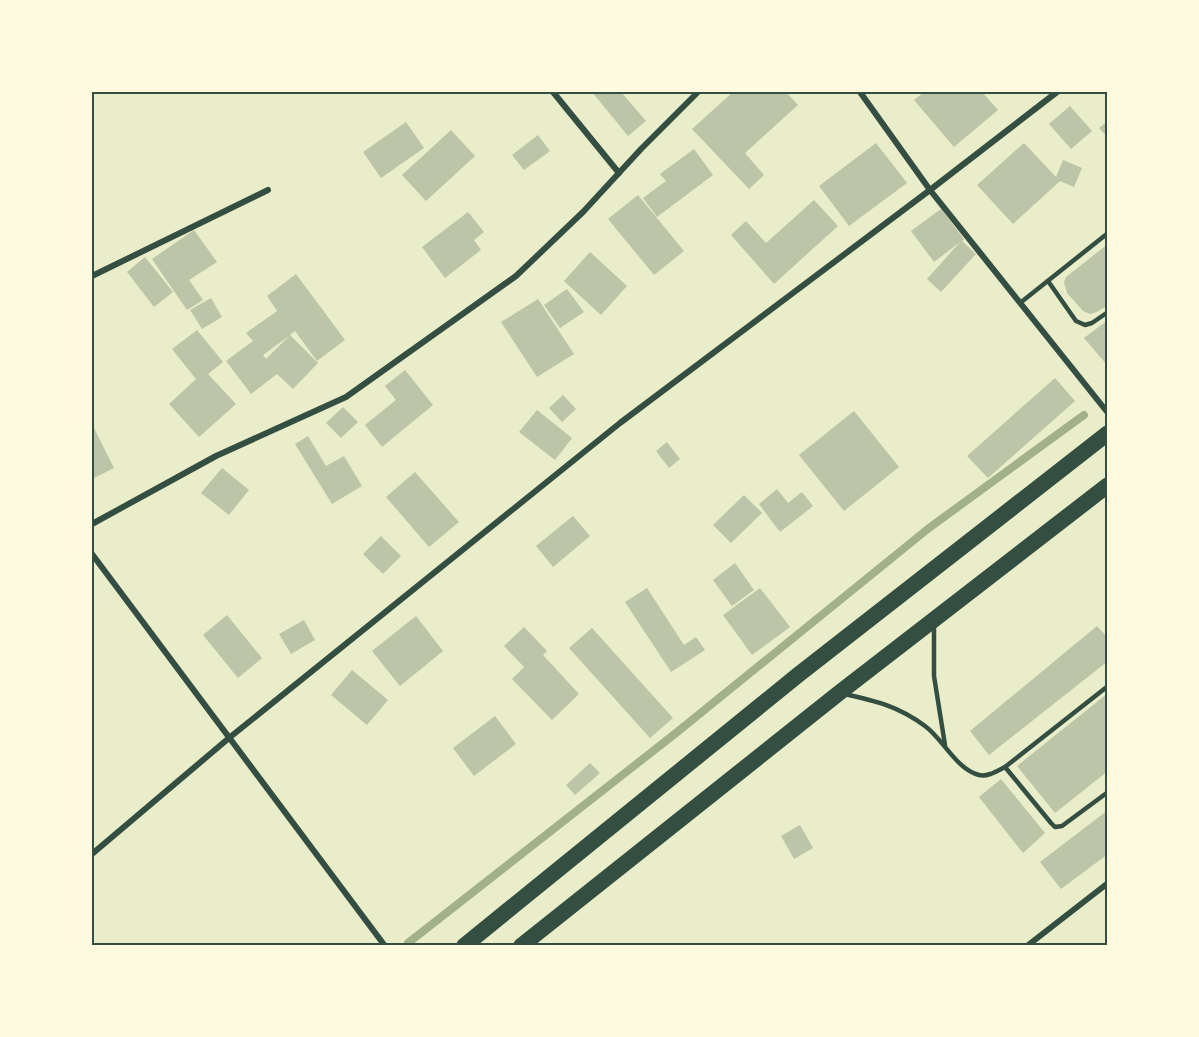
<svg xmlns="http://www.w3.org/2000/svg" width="1199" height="1037" viewBox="0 0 1199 1037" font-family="Signika,sans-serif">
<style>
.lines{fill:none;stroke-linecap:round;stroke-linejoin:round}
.stream{stroke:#a3b18a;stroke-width:8}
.building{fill:#bcc5a7;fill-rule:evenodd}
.service{stroke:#344e41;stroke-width:4.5}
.minor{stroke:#344e41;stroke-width:6}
.trunk{stroke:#344e41;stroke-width:16}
.neatline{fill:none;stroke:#344e41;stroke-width:2}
</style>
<rect width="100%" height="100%" fill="#e9edc9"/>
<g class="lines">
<polyline class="stream" points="408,943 676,733 929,528 1084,415"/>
</g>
<g class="building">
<polygon points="592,92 621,92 646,121 628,136"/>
<polygon points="733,92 786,92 798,105 745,153 764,175 749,189 692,129"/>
<polygon points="924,92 982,92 998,110 954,147 914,100"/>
<polygon points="1070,106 1092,131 1071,149 1049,124"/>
<polygon points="1108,121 1108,138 1099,128"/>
<polygon points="406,122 424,148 381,178 363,152"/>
<polygon points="451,130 475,156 426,201 402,175"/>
<polygon points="538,135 550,151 524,170 512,155"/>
<polygon points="876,143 907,183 849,226 819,186"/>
<polygon points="1024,143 1056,177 1063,160 1082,168 1074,187 1060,181 1013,224 977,185"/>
<polygon points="694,149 713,175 657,217 643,198 666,181 660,174"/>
<polygon points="638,195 684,251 654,275 608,219"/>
<polygon points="814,200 838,226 774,284 731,235 746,221 766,243"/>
<polygon points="941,209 964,239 962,241 976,254 941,292 927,279 960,242 934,262 911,231"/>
<polygon points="468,212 484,232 474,240 481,250 445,278 422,247"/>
<polygon points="194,230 217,262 189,280 203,300 187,310 152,259"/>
<polygon points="1108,244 1108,305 1097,312 1090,314 1083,311 1067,293 1064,282 1066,277"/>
<polygon points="590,252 627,286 601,315 564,281"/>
<polygon points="145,257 173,292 154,307 127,272"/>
<path d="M296,274L345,340L317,361L295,331L290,335L318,363L293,389L277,374L251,394L226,361L253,341L246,333L277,311L267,296ZM289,336L266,359L263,355Z"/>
<polygon points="567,289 584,312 560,328 544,305"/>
<polygon points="211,298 222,317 202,329 190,310"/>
<polygon points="538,299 574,354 537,377 501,322"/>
<polygon points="1108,320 1108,366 1084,338"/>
<polygon points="197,330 223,362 208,374 236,404 199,437 169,404 196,379 172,349"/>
<polygon points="405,370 433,405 382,447 365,425 396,400 385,386"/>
<polygon points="1055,378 1075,401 988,478 967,456"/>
<polygon points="563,395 576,409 562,422 549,408"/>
<polygon points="343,407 358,422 341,438 326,423"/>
<polygon points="537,410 572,438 555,460 519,432"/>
<polygon points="854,411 899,467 844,511 799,455"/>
<polygon points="92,424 114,468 92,479"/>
<polygon points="308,436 326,466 344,456 362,486 332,504 295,444"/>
<polygon points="667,442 680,459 669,468 656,451"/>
<polygon points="222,468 249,490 229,515 201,493"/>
<polygon points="415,472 459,522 429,547 386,497"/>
<polygon points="777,489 788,503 802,492 813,506 780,532 759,504"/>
<polygon points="744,495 762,513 731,543 713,525"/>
<polygon points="573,516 590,536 553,567 536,546"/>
<polygon points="381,536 401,556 383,574 363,554"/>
<polygon points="735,563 754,590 732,606 713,580"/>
<polygon points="647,588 684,645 696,637 705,650 671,672 625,602"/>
<polygon points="760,588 790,627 752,655 723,615"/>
<polygon points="227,615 262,658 238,678 203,635"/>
<polygon points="416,616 443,651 400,686 372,651"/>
<polygon points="304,620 315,640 291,654 279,634"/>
<polygon points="1097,626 1108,638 1108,661 989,755 970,731"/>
<polygon points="524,627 547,651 543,655 579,694 552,720 512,679 524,667 504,646"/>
<polygon points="592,628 673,718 650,738 569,648"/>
<polygon points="352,670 388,700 367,725 331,695"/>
<polygon points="1108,693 1108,771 1055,813 1017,766"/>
<polygon points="495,716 516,744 474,776 453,748"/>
<polygon points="590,763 600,773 575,795 566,785"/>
<polygon points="1001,779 1045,833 1023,853 979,797"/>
<polygon points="1108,810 1108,854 1061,889 1040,862"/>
<polygon points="800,825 813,848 794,859 781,836"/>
</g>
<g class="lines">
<g class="service">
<polyline points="1048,281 1076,321 1085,325 1092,323 1108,312"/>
<polyline points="1020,303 1108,233"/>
<polyline points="934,626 934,676 945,745"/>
<path d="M844,694C876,701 898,706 925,726C943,739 957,770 979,775C988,777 997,771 1005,767L1108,686"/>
<polyline points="1005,767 1051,823 1055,827 1062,826 1108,792"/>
</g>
<g class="minor">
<polyline points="553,92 619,173"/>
<polyline points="860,92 930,190 1108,413"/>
<polyline points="92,276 268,190"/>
<polyline points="92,524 216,456 346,397 516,276 583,212 641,149 698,92"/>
<polyline points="92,554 385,946"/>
<polyline points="92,854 229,738 620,423 930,190 1057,92"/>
<polyline points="1027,946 1108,883"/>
</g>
<g class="trunk">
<polyline points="464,946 798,675 1108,433"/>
<polyline points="521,946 839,693 1108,485"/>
</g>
</g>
<rect width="1199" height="1037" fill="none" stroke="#fefae0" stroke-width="186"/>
<rect x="93" y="93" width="1013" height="851" class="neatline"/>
</svg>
